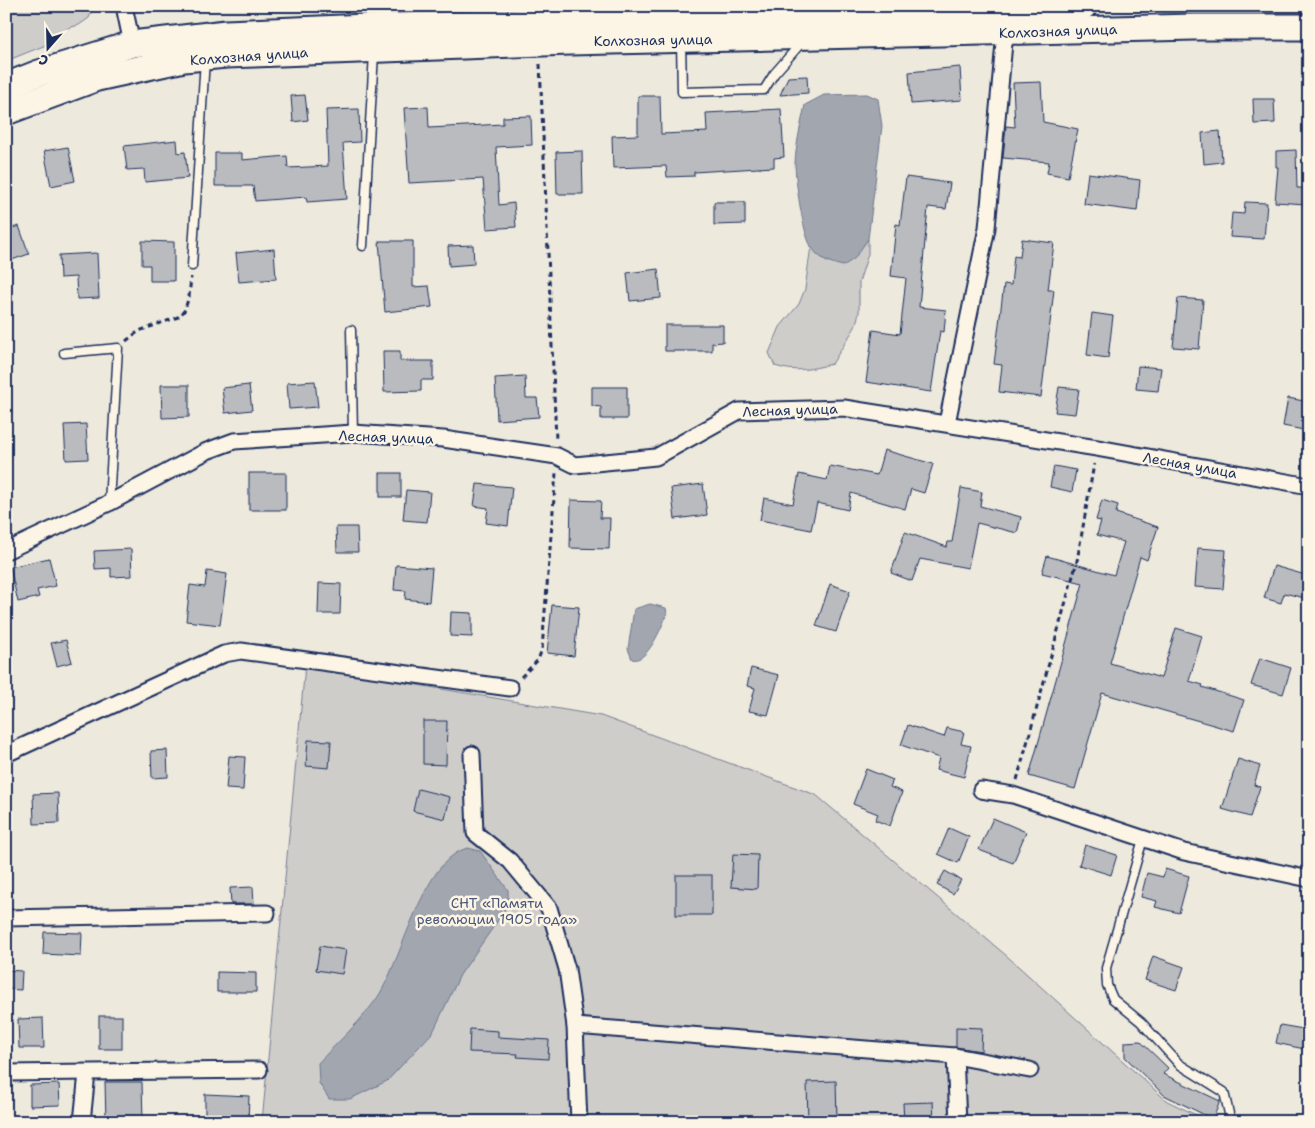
<svg xmlns="http://www.w3.org/2000/svg" width="1315" height="1128" viewBox="0 0 1315 1128" font-family="'Shantell Sans',sans-serif">
<style>
.green{fill:#cfcdca;stroke:#757e94}
.water{fill:#a2a7af;stroke:#6c778f}
.building{fill:#babbbe;stroke:#1b2f5e}
.lines{fill:none;stroke-linecap:round;stroke-linejoin:round}
.service-casing{stroke:#1b2f5e;stroke-width:11}
.minor-casing{stroke:#1b2f5e;stroke-width:19}
.primary-casing{stroke:#1b2f5e;stroke-width:29}
.path{stroke:#1b2f5e;stroke-width:3;stroke-dasharray:5 4;stroke-linecap:butt}
.service{stroke:#fcf5e5;stroke-width:8}
.minor{stroke:#fcf5e5;stroke-width:15}
.primary{stroke:#fcf5e5;stroke-width:25}
.labels{text-anchor:middle;dominant-baseline:central;stroke-width:5;stroke-linejoin:round;paint-order:stroke}
.street-label{font-size:14px;fill:#1b2f5e;stroke:#fcf5e5}
.park-label{font-size:14px;fill:#485679;stroke:#fcf5e5}
</style>
<rect width="100%" height="100%" fill="#eee9dd"/>
<filter id="ink" filterUnits="userSpaceOnUse"><feTurbulence type="fractalNoise" baseFrequency=".02" numOctaves="2"/><feDisplacementMap in="SourceGraphic" scale="10" xChannelSelector="R" yChannelSelector="G"/><feConvolveMatrix kernelMatrix="1 2 1 2 8 2 1 2 1" color-interpolation-filters="sRGB"/></filter>
<g filter="url(#ink)">
<g class="green">
<polygon points="6,6 92,6 93,8 89,18 79,25 68,28 51,43 6,61"/>
<path d="M868,239V254L859,282V313L855,327L832,364C811,369 796,373 775,366L769,353L780,327L799,304L805,289L811,246L826,262L854,258Z"/>
<polygon points="305,666 601,716 816,795 1008,957 1167,1101 1211,1122 262,1122"/>
</g>
<g class="water">
<path d="M867,94L878,99L882,126L868,239L854,259L843,266C830,263 818,259 811,246C803,234 795,179 795,163C796,144 801,124 805,105L824,95Z"/>
<path d="M650,604L666,608L667,614C662,626 647,664 632,659L628,649L634,609Z"/>
<path d="M468,848L480,851L508,890V903L501,916L460,975L433,1032L387,1081L350,1099H329L319,1083L318,1063C337,1043 359,1023 375,1001C402,965 421,859 468,848Z"/>
</g>
<g class="building">
<polygon points="960,67 962,100 911,104 909,72"/>
<polygon points="807,76 808,93 780,95 788,77"/>
<polygon points="1041,82 1043,122 1078,129 1068,177 1047,173 1049,162 1003,158 1006,126 1015,127 1013,83"/>
<polygon points="305,95 308,120 293,122 291,96"/>
<polygon points="638,96 660,96 661,134 707,132 706,113 781,109 784,157 774,158 774,167 694,172 694,176 667,177 666,166 613,168 612,136 638,135"/>
<polygon points="1253,99 1274,99 1275,123 1254,124"/>
<polygon points="428,107 429,128 503,124 503,117 531,116 532,145 496,147 499,205 514,203 516,227 487,229 483,179 409,183 404,108"/>
<polygon points="359,109 360,142 343,143 347,199 307,202 306,197 255,201 253,186 215,186 215,153 242,153 242,160 287,156 288,168 328,166 326,110"/>
<polygon points="1220,131 1222,162 1204,164 1202,133"/>
<polygon points="177,140 178,153 185,152 188,178 145,182 144,169 127,170 124,146"/>
<polygon points="68,147 75,181 51,186 44,151"/>
<polygon points="1296,150 1297,188 1307,188 1306,204 1275,202 1278,167 1276,167 1276,151"/>
<polygon points="582,151 583,194 557,194 556,152"/>
<polygon points="1088,173 1140,180 1137,211 1084,204"/>
<polygon points="906,177 950,183 946,209 928,207 919,307 946,310 944,332 940,331 931,392 866,382 873,330 900,334 906,278 891,276 896,224 900,225"/>
<polygon points="714,202 745,202 745,224 714,225"/>
<polygon points="1245,202 1267,203 1264,239 1230,237 1232,213 1244,214"/>
<polygon points="19,226 29,254 6,262 6,230"/>
<polygon points="1022,239 1054,243 1048,290 1054,290 1041,397 999,392 1002,365 994,364 1004,284 1011,285 1014,256 1020,257"/>
<polygon points="142,241 174,242 174,281 150,281 150,265 142,265"/>
<polygon points="379,241 413,241 413,287 429,286 432,307 385,312"/>
<polygon points="473,245 474,264 449,266 448,246"/>
<polygon points="274,249 276,279 239,282 236,253"/>
<polygon points="97,253 99,298 77,299 76,277 60,278 59,255"/>
<polygon points="658,269 661,298 630,301 627,273"/>
<polygon points="1178,298 1203,300 1199,349 1173,347"/>
<polygon points="1092,313 1113,316 1108,358 1087,355"/>
<polygon points="665,325 723,325 723,342 712,343 712,351 665,351"/>
<polygon points="383,351 400,351 400,361 433,361 433,380 421,380 421,391 384,392"/>
<polygon points="1138,366 1161,368 1158,391 1136,389"/>
<polygon points="525,376 526,398 537,398 539,417 497,420 495,378"/>
<polygon points="315,381 318,407 289,409 287,383"/>
<polygon points="161,385 189,385 189,417 162,418"/>
<polygon points="249,385 252,410 225,413 222,388"/>
<polygon points="592,387 627,387 627,419 601,419 601,407 592,406"/>
<polygon points="1059,387 1079,389 1075,414 1055,412"/>
<polygon points="1288,398 1309,402 1309,431 1283,426"/>
<polygon points="86,424 88,459 66,460 64,425"/>
<polygon points="884,450 933,464 924,493 911,489 905,509 851,493 848,510 817,503 811,530 760,520 764,498 793,504 799,474 827,480 830,466 877,475"/>
<polygon points="1054,466 1076,470 1072,492 1050,487"/>
<rect x="249" y="473" width="37" height="37"/>
<rect x="380" y="473" width="21" height="24"/>
<polygon points="477,484 512,487 508,526 486,523 488,508 474,506"/>
<polygon points="703,484 707,515 675,519 671,488"/>
<polygon points="961,488 982,492 980,506 1021,517 1017,533 977,523 968,568 920,559 912,581 891,573 905,532 947,547 948,542 952,542"/>
<polygon points="406,490 430,492 427,522 403,520"/>
<polygon points="571,500 601,501 600,518 610,518 609,549 570,548"/>
<polygon points="1102,500 1118,505 1116,513 1158,527 1147,560 1140,557 1110,663 1161,678 1176,628 1202,636 1189,681 1203,685 1202,687 1244,700 1234,731 1102,693 1075,789 1029,776 1083,583 1042,573 1047,556 1114,575 1124,542 1097,535 1101,521 1096,520"/>
<polygon points="336,527 357,527 358,552 337,552"/>
<polygon points="1198,548 1226,550 1223,589 1195,587"/>
<polygon points="131,549 132,576 111,577 111,568 95,569 94,551"/>
<polygon points="49,558 56,586 37,590 39,597 18,602 10,567"/>
<polygon points="396,565 432,568 429,602 405,599 406,591 394,590"/>
<polygon points="1274,566 1309,576 1309,599 1284,593 1281,603 1264,598"/>
<polygon points="207,571 227,574 220,625 186,621 190,585 205,587"/>
<polygon points="319,583 341,584 340,614 318,614"/>
<polygon points="830,584 850,591 836,632 816,626"/>
<polygon points="552,605 579,607 574,656 547,653"/>
<polygon points="451,612 472,613 472,637 450,636"/>
<polygon points="66,640 72,662 57,666 51,643"/>
<polygon points="1260,658 1291,668 1283,694 1251,685"/>
<polygon points="751,668 779,675 768,715 749,711 755,688 747,686"/>
<polygon points="423,721 447,721 446,765 423,764"/>
<polygon points="908,725 944,737 947,728 964,732 961,744 971,746 964,777 936,770 939,758 901,745"/>
<polygon points="308,740 331,741 329,768 306,766"/>
<polygon points="167,750 168,777 152,778 151,751"/>
<polygon points="229,756 245,757 243,790 226,789"/>
<polygon points="1238,759 1260,766 1254,785 1260,787 1250,817 1222,809"/>
<polygon points="866,769 893,780 890,787 902,792 890,826 875,820 878,814 853,804"/>
<polygon points="418,789 450,797 445,819 413,811"/>
<polygon points="58,793 59,823 34,824 33,794"/>
<polygon points="993,818 1026,832 1013,863 979,850"/>
<polygon points="949,828 969,837 958,863 938,854"/>
<polygon points="1085,845 1117,855 1111,875 1079,865"/>
<polygon points="733,854 758,855 757,889 731,887"/>
<polygon points="1165,869 1189,876 1179,913 1155,907 1157,901 1141,897 1147,873 1163,877"/>
<polygon points="945,871 961,880 953,894 937,885"/>
<rect x="676" y="875" width="36" height="40"/>
<polygon points="253,887 254,904 231,904 230,888"/>
<polygon points="44,932 82,933 81,956 43,954"/>
<polygon points="320,946 346,950 342,974 316,970"/>
<polygon points="1153,956 1184,967 1176,990 1145,980"/>
<polygon points="6,970 22,971 21,990 6,989"/>
<polygon points="217,972 256,973 256,992 217,992"/>
<rect x="99" y="1016" width="23" height="33"/>
<polygon points="43,1018 44,1048 19,1048 18,1019"/>
<polygon points="1280,1025 1309,1030 1309,1050 1276,1043"/>
<polygon points="956,1027 982,1028 981,1051 956,1047"/>
<polygon points="470,1029 498,1031 498,1037 549,1040 548,1059 517,1057 518,1054 469,1052"/>
<polygon points="1140,1041 1168,1068 1163,1074 1220,1101 1213,1119 1164,1095 1125,1057 1125,1042"/>
<polygon points="836,1081 837,1120 808,1121 807,1082"/>
<polygon points="105,1082 142,1082 143,1122 106,1122"/>
<polygon points="59,1084 60,1105 30,1106 30,1085"/>
<polygon points="205,1094 249,1096 248,1122 205,1122"/>
<polygon points="933,1102 934,1122 904,1122 903,1103"/>
</g>
<g class="lines">
<defs>
<g id="service">
<polyline points="681,42 682,92 764,90 774,74 802,42"/>
<polyline points="363,246 374,53"/>
<polyline points="192,266 205,59"/>
<polyline points="351,330 353,433"/>
<polyline points="64,353 118,348 109,503"/>
<polyline points="1143,839 1106,968 1107,985 1113,999 1141,1022 1179,1064 1224,1092 1230,1118 1234,1122"/>
</g>
<g id="minor">
<polyline points="124,6 132,44"/>
<polyline points="947,423 987,228 1005,32"/>
<polyline points="6,551 109,503 207,451 234,441 353,433 443,439 557,456 575,465 656,457 739,411 844,408 1097,448 1309,486"/>
<polyline points="6,754 224,654 241,651 510,688"/>
<polyline points="472,754 475,833 510,861 549,908 567,969 575,1026 579,1122"/>
<polyline points="981,790 1013,795 1184,852 1309,879"/>
<polyline points="6,918 267,913"/>
<polyline points="575,1026 955,1056 1030,1070"/>
<polyline points="955,1056 958,1122"/>
<polyline points="6,1073 259,1070"/>
<polyline points="82,1122 87,1073"/>
</g>
<g id="primary">
<polyline points="6,86 39,73 132,44 226,33 366,27 1084,6"/>
<polyline points="6,112 97,78 184,59 226,55 570,42 1194,27 1309,27"/>
</g>
</defs>
<use href="#service" class="service-casing"/>
<use href="#minor" class="minor-casing"/>
<use href="#primary" class="primary-casing"/>
<g class="path">
<polyline points="540,64 556,440"/>
<polyline points="126,341 139,331 178,317 184,311 189,297 191,277"/>
<polyline points="521,677 538,660 542,649 556,473"/>
<polyline points="1017,780 1077,561 1094,464"/>
</g>
<use href="#service" class="service"/>
<use href="#minor" class="minor"/>
<use href="#primary" class="primary"/>
</g>
</g>
<g class="labels">
<g class="street-label">
<text transform="translate(1058 31) rotate(-2)">Колхозная улица</text>
<text transform="translate(653 40) rotate(-1)">Колхозная улица</text>
<text transform="translate(249 56) rotate(-4)">Колхозная улица</text>
<text transform="translate(790 410) rotate(-2)">Лесная улица</text>
<text transform="translate(386 437) rotate(2)">Лесная улица</text>
<text transform="translate(1190 465) rotate(10)">Лесная улица</text>
</g>
<g class="park-label">
<text x="497" y="903">СНТ «Памяти<tspan x="497" dy="16">революции 1905 года»</tspan></text>
</g>
</g>
<rect width="1315" height="1128" fill="none" stroke="#fcf5e5" stroke-width="25"/>
<rect x="12" y="12" width="1290" height="1103" fill="none" stroke="#1b2f5e" stroke-width="2" filter="url(#ink)"/>
<g transform="translate(48 48) rotate(200)" stroke="#fcf5e5" stroke-width="4" paint-order="stroke">
<path d="M0-4L9 19L0 12L-9 19Z" fill="#1b2f5e"/>
<text y="-8" font-size="14" font-weight="bold" text-anchor="middle" fill="#1b2f5e">С</text>
</g>
</svg>
